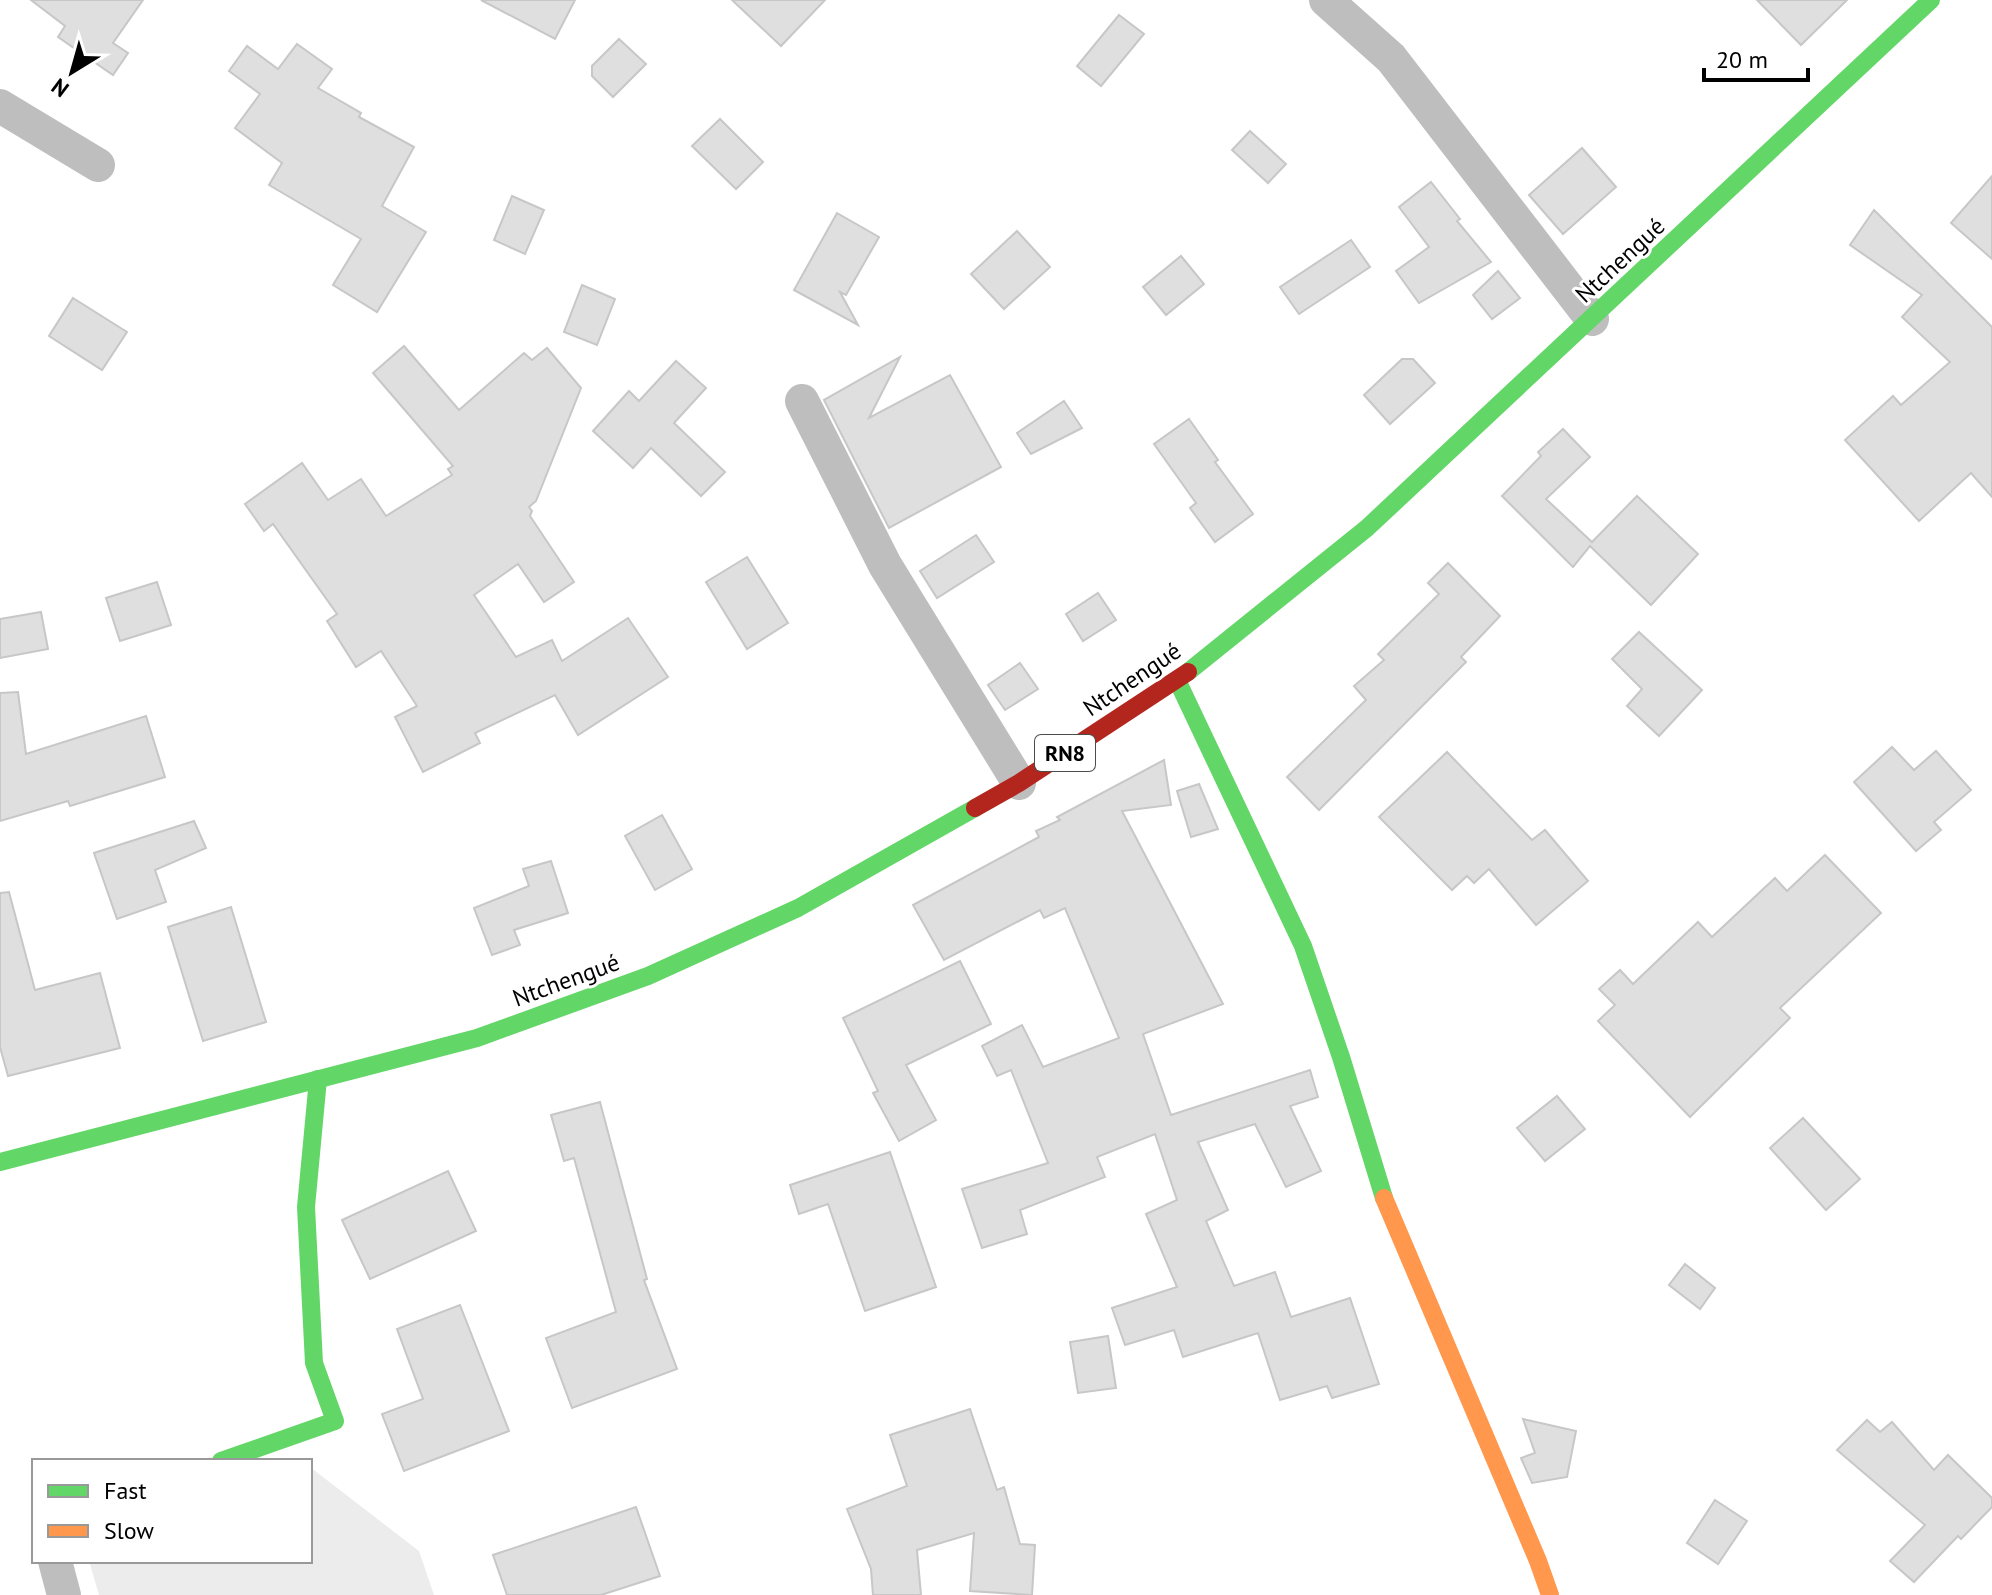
<svg xmlns="http://www.w3.org/2000/svg" width="1992" height="1595" viewBox="0 0 1992 1595" font-family="'PT Sans',sans-serif">
<style>
.green{fill:#ececec}
.building{fill:#dfdfdf;stroke:#c7c7c7;stroke-width:2}
.lines{fill:none;stroke-linecap:round;stroke-linejoin:round}
.street{stroke:#bebebe;stroke-width:34}
.fast{stroke:#63d668;stroke-width:18}
.slow{stroke:#ff974d;stroke-width:18}
.jam{stroke:#b3261e;stroke-width:18}
.labels{text-anchor:middle;dominant-baseline:central;stroke-width:6;stroke-linejoin:round;paint-order:stroke}
.shield{fill:#fff;stroke:#4c4c4c;stroke-width:2}
.shield-label{font-size:22px;font-weight:bold;fill:#000}
.street-label{font-size:24px;fill:#000;stroke:#fff}
</style>
<rect width="100%" height="100%" fill="#fff"/>
<polygon class="green" points="310,1467 419,1551 434,1595 99,1595 89,1561 310,1561"/>
<g class="building">
<polygon points="31,0 143,0 113,43 128,53 113,75 58,37 65,26"/>
<polygon points="481,0 575,0 555,39"/>
<polygon points="732,0 825,0 781,46"/>
<polygon points="1757,0 1847,0 1801,45"/>
<polygon points="1119,15 1144,34 1101,86 1077,66"/>
<polygon points="619,39 646,64 613,97 592,76 592,66"/>
<polygon points="297,44 332,69 318,88 361,113 359,117 414,147 382,206 426,232 377,312 333,285 361,239 269,185 282,163 235,128 260,94 229,71 247,46 278,69"/>
<polygon points="720,119 763,162 736,189 692,146"/>
<polygon points="1250,131 1286,164 1268,183 1232,150"/>
<polygon points="1582,148 1616,187 1563,234 1529,195"/>
<polygon points="1992,176 1992,259 1951,223"/>
<polygon points="1431,182 1460,219 1457,221 1491,262 1419,303 1396,271 1429,247 1399,207"/>
<polygon points="512,196 544,210 525,254 494,240"/>
<polygon points="1874,210 1992,327 1992,497 1971,473 1919,521 1845,440 1893,396 1901,405 1950,362 1902,317 1922,295 1850,245"/>
<polygon points="837,213 879,237 846,295 840,292 858,325 794,290"/>
<polygon points="1017,231 1050,267 1004,309 971,274"/>
<polygon points="1351,240 1370,267 1299,314 1280,287"/>
<polygon points="1181,256 1204,284 1166,315 1143,287"/>
<polygon points="1498,271 1520,298 1492,319 1473,295"/>
<polygon points="582,285 615,299 597,345 564,332"/>
<polygon points="73,298 127,332 102,370 49,336"/>
<polygon points="404,346 459,410 524,353 532,360 547,348 581,388 536,501 529,507 532,511 530,516 574,582 544,602 518,564 474,595 516,657 552,640 562,661 628,618 668,677 578,735 555,695 475,733 480,743 423,772 395,717 417,706 381,651 356,667 327,621 337,614 273,524 264,531 245,504 302,463 328,500 361,479 386,516 452,475 448,469 453,466 373,373"/>
<polygon points="900,357 869,418 950,375 1001,467 889,528 824,400"/>
<polygon points="1402,359 1413,359 1435,383 1390,424 1364,395"/>
<polygon points="676,361 706,388 674,423 725,472 701,496 651,448 633,468 593,431 629,391 639,401"/>
<polygon points="1064,401 1082,428 1031,454 1017,433"/>
<polygon points="1189,419 1218,460 1215,462 1253,514 1215,542 1190,508 1196,503 1154,444"/>
<polygon points="1563,429 1590,457 1546,499 1592,542 1637,496 1698,554 1651,605 1590,546 1573,567 1502,496 1541,456 1538,452"/>
<polygon points="976,535 994,562 937,598 920,571"/>
<polygon points="747,557 788,623 747,649 706,582"/>
<polygon points="1448,563 1500,616 1461,657 1466,662 1319,810 1287,777 1366,700 1354,686 1384,660 1378,654 1439,594 1428,583"/>
<polygon points="157,582 171,625 120,641 106,598"/>
<polygon points="1098,593 1116,620 1083,641 1066,614"/>
<polygon points="41,612 48,649 0,658 0,619"/>
<polygon points="1639,632 1702,690 1659,736 1627,706 1642,689 1612,659"/>
<polygon points="1020,663 1038,689 1005,710 988,685"/>
<polygon points="18,692 26,754 146,716 165,777 70,806 68,801 0,821 0,693"/>
<polygon points="1892,747 1914,770 1936,751 1971,790 1934,822 1941,830 1916,851 1854,782"/>
<polygon points="1447,752 1532,840 1545,830 1588,881 1536,925 1489,869 1474,883 1467,876 1452,890 1379,817"/>
<polygon points="1164,760 1171,805 1122,811 1223,1004 1143,1034 1171,1115 1310,1070 1318,1097 1290,1106 1321,1171 1286,1187 1255,1124 1198,1142 1228,1210 1206,1221 1234,1286 1275,1272 1291,1317 1350,1298 1379,1384 1332,1398 1327,1386 1280,1400 1258,1333 1183,1357 1174,1330 1125,1345 1112,1308 1177,1287 1146,1214 1177,1200 1155,1134 1097,1157 1105,1177 1020,1210 1027,1234 982,1248 962,1189 1048,1163 1011,1070 997,1076 982,1046 1022,1025 1043,1067 1119,1038 1065,908 1044,918 1040,910 944,960 913,905 1039,837 1036,831 1060,820 1057,817"/>
<polygon points="1199,784 1218,829 1191,837 1177,791"/>
<polygon points="662,815 692,869 655,890 625,836"/>
<polygon points="194,821 206,848 155,870 166,902 117,919 94,853"/>
<polygon points="1825,855 1881,913 1780,1008 1790,1018 1690,1117 1598,1021 1615,1005 1599,989 1620,970 1633,984 1698,922 1712,937 1775,878 1787,891"/>
<polygon points="551,861 568,913 514,930 520,945 492,955 474,908 529,886 523,869"/>
<polygon points="9,892 35,990 100,973 120,1048 8,1076 0,1047 0,893"/>
<polygon points="231,907 266,1022 203,1041 168,927"/>
<polygon points="960,961 991,1024 906,1065 936,1120 899,1141 873,1093 878,1091 843,1018"/>
<polygon points="1557,1096 1585,1129 1545,1161 1517,1128"/>
<polygon points="600,1102 647,1279 644,1280 677,1369 572,1408 546,1338 616,1312 574,1158 564,1161 551,1115"/>
<polygon points="1803,1118 1860,1179 1826,1210 1770,1148"/>
<polygon points="890,1152 936,1287 865,1311 828,1204 799,1214 790,1185"/>
<polygon points="448,1171 476,1231 370,1279 342,1220"/>
<polygon points="1685,1264 1715,1288 1700,1309 1669,1285"/>
<polygon points="460,1305 509,1431 404,1471 382,1414 423,1399 397,1329"/>
<polygon points="1108,1336 1116,1388 1078,1393 1070,1342"/>
<polygon points="970,1409 997,1490 1004,1487 1020,1544 1035,1545 1032,1595 970,1591 974,1533 917,1550 921,1595 873,1595 871,1569 847,1509 907,1486 890,1435"/>
<polygon points="1523,1419 1576,1431 1567,1477 1532,1483 1521,1458 1535,1453"/>
<polygon points="1867,1420 1880,1432 1892,1422 1934,1470 1948,1455 1992,1498 1992,1507 1961,1539 1958,1536 1914,1582 1890,1561 1925,1525 1837,1450"/>
<polygon points="1715,1500 1747,1521 1718,1564 1687,1543"/>
<polygon points="636,1507 660,1576 601,1595 507,1595 493,1555"/>
</g>
<g class="lines">
<g class="street">
<polyline points="1326,0 1391,58 1592,319"/>
<polyline points="0,106 98,165"/>
<polyline points="802,401 885,565 1019,783"/>
<polyline points="55,1561 64,1595"/>
</g>
<g class="fast">
<polyline points="1188,672 1367,528 1931,0"/>
<polyline points="1177,680 1303,946 1341,1057 1384,1198"/>
<polyline points="0,1162 477,1038 648,976 798,908 975,808"/>
<polyline points="221,1461 335,1421 314,1363 306,1207 318,1079"/>
</g>
<polyline class="slow" points="1384,1198 1538,1561 1550,1595"/>
<polyline class="jam" points="975,808 1019,783 1188,672"/>
</g>
<g class="labels">
<rect class="shield" x="1035" y="735" width="60" height="36" rx="6"/>
<g class="shield-label">
<text x="1065" y="753">RN8</text>
</g>
<g class="street-label">
<text transform="translate(1620 260) rotate(-43)">Ntchengué</text>
<text transform="translate(1132 679) rotate(-34)">Ntchengué</text>
<text transform="translate(566 980) rotate(-20)">Ntchengué</text>
</g>
</g>
<rect x="32" y="1459" width="280" height="104" fill="#ffffff" stroke="#999999" stroke-width="2"/>
<rect x="48" y="1485" width="40" height="12" fill="#63d668" stroke="#999999" stroke-width="2"/>
<text x="104" y="1499" font-size="24" fill="#000000">Fast</text>
<rect x="48" y="1525" width="40" height="12" fill="#ff974d" stroke="#999999" stroke-width="2"/>
<text x="104" y="1539" font-size="24" fill="#000000">Slow</text>
<g transform="translate(72 72) rotate(217)" stroke="#ffffff" stroke-width="6" paint-order="stroke">
<path d="M0-6L14 30L0 20L-14 30Z" fill="#000000"/>
<text y="-12" font-size="22" font-weight="bold" text-anchor="middle" fill="#000000">N</text>
</g>
<path d="M1704 68v12h104v-12" fill="none" stroke="#000000" stroke-width="4"/>
<text x="1716" y="68" font-size="24" fill="#000000" stroke="#ffffff" stroke-width="6" paint-order="stroke">20 m</text>
</svg>
